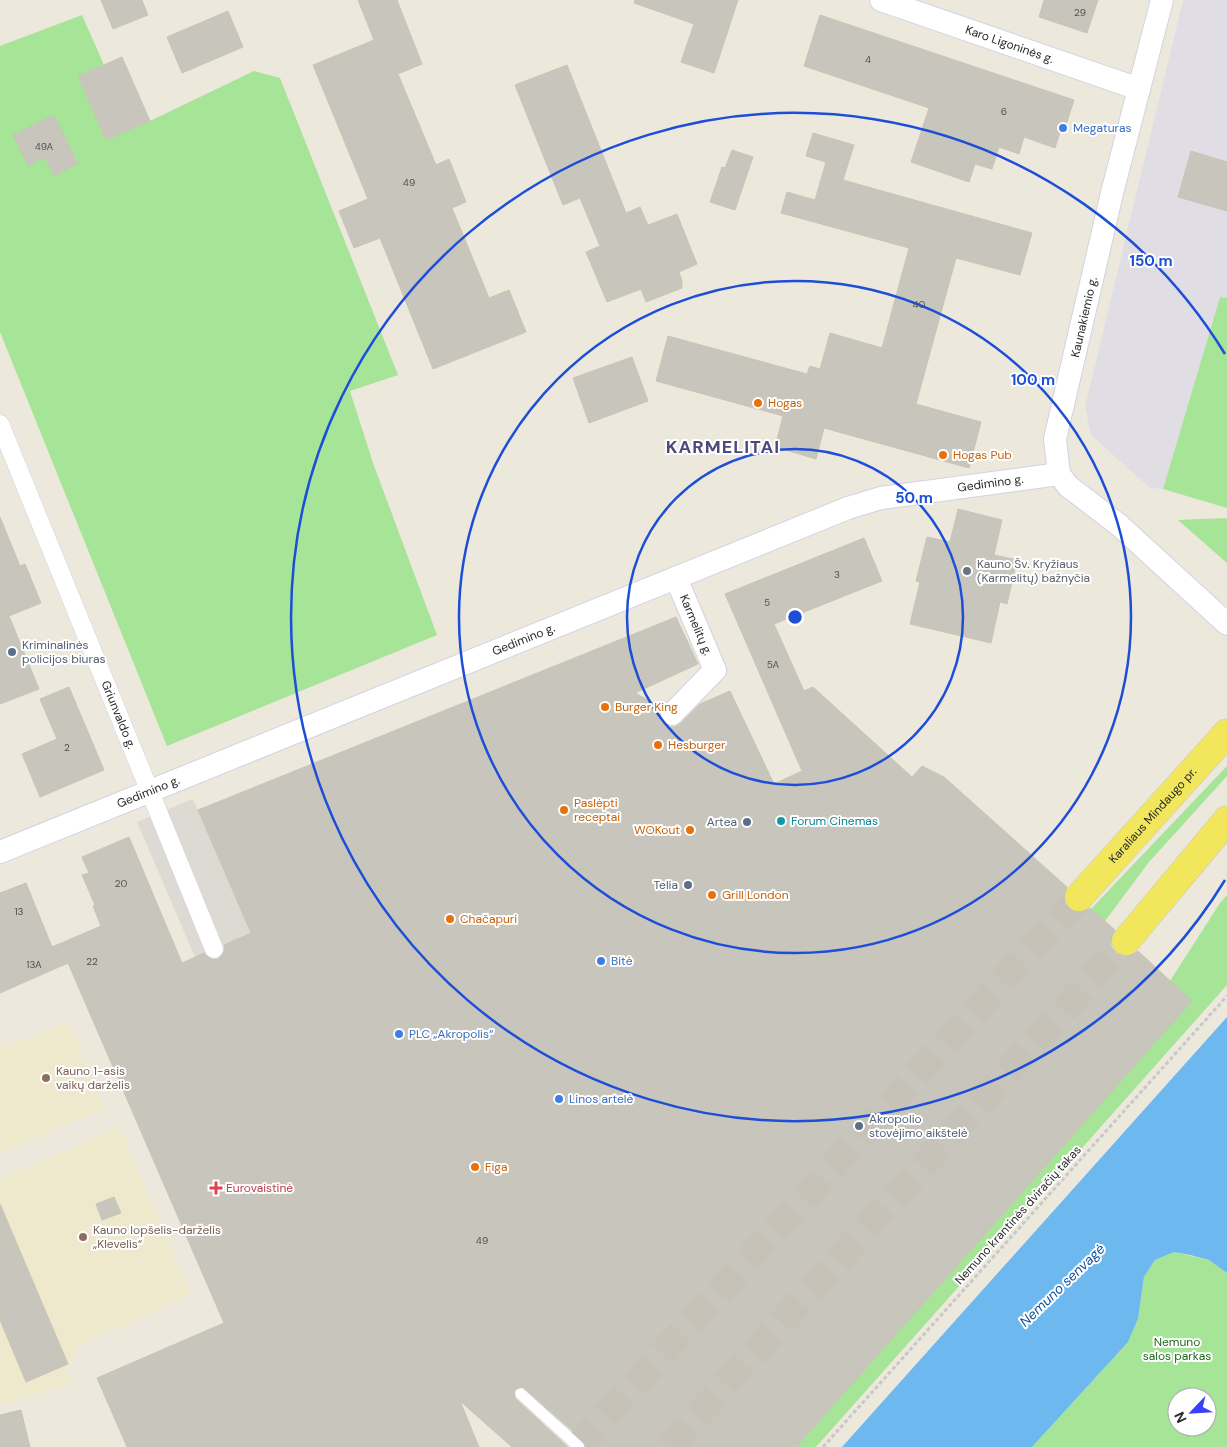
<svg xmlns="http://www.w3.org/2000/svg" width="1227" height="1447" viewBox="0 0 1227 1447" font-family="'DM Sans',sans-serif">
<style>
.industrial{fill:#e1dde5}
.education{fill:#eee9cc}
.green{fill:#a6e498;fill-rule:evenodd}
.plaza{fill:#dddad3}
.water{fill:#6eb8f0}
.building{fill:#c8c5bc;stroke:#c8c5b6}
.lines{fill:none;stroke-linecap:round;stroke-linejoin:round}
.primary-tunnel{stroke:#c6c2b8;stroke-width:28;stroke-dasharray:28 14;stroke-linecap:butt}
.pedestrian-casing{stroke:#d2d2e3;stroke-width:19}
.minor-casing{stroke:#d2d2e3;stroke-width:24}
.primary-casing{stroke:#c8c8c8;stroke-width:29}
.path{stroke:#c8c8c8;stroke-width:3;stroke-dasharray:4 2.5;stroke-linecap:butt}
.pedestrian{stroke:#fff;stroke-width:18}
.minor{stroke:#fff;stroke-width:22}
.primary{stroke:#f2e75c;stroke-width:28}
.service-bridge-casing{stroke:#d2d2e3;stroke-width:12;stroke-linecap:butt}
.service-bridge{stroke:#fff;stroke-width:11}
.ring{fill:none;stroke:#1d4ed8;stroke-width:2.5}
.shop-dot{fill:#3f7fe0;stroke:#fff;stroke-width:2}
.food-dot{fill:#e8710a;stroke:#fff;stroke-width:2}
.worship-dot{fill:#6b7280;stroke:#fff;stroke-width:2}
.service-dot{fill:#5c6f8a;stroke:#fff;stroke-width:2}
.culture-dot{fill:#0f9aa8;stroke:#fff;stroke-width:2}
.education-dot{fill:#8d6e63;stroke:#fff;stroke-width:2}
.health-dot{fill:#e0444e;stroke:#fff;stroke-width:2}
.labels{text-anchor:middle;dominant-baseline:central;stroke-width:4;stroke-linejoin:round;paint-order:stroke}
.number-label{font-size:10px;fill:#52514e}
.street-label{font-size:12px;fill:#2a2a2a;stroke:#fff}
.shop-label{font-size:12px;fill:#366cbe;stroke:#fff;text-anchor:start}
.food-label{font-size:12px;fill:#c56008;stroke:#fff;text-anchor:start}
.worship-label{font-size:12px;fill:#5b616d;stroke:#fff;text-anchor:start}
.service-label{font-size:12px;fill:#4e5e75;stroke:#fff;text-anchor:start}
.culture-label{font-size:12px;fill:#0d838f;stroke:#fff;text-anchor:start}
.education-label{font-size:12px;fill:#785e54;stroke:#fff;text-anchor:start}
.health-label{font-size:12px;fill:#be3a42;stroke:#fff;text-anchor:start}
.park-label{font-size:12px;fill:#1d6919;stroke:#fff}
.water-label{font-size:14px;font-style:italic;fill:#0c549d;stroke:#fff}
.district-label{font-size:18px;font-weight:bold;letter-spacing:1px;fill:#4a4b7c;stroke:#fff}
.centre{fill:#1d4ed8;stroke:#fff;stroke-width:2.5}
.ring-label{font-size:15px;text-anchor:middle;font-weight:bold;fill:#1d4ed8;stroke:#fff;stroke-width:4;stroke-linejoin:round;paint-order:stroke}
</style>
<rect width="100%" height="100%" fill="#ede8dc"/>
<polygon class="industrial" points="1183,0 1227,0 1227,298 1220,297 1163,489 1150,488 1091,435 1085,407"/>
<g class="education">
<polygon points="68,1021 105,1109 0,1153 0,1035 5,1048"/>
<polygon points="120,1127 191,1295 80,1345 66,1370 72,1384 0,1405 0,1179"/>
</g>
<g class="green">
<polygon points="82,15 104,65 78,76 106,140 150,121 254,71 280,78 398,375 350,391 373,463 437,635 167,746 0,332 0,46"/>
<polygon points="1220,297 1227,298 1227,508 1163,489"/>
<polygon points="1226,518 1227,519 1227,563 1178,520"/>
<polygon points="1227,766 1227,776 1149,862 1105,921 1091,909"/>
<polygon points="1227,895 1227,985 816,1447 796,1447 1170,981 1220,903"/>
<path d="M1174,1252L1209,1260L1227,1273V1447H1032L1128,1342L1138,1319L1144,1277L1155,1260ZM1177,1397H1207V1427H1177Z"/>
</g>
<polygon class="plaza" points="193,799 251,933 195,957 137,822"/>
<polygon class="water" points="1227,1017 1227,1273 1209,1260 1190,1255 1174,1252 1155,1260 1144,1277 1138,1319 1128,1342 1032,1447 842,1447"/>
<g class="building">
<polygon points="101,0 142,0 148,15 113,29"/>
<polygon points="358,0 397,0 422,64 398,74 436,165 449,159 466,202 452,208 489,298 509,290 526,332 433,369 380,238 354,248 339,211 368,199 313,65 374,40"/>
<polygon points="635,0 738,0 714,73 681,62 694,24 634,3"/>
<polygon points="1044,0 1098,0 1087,33 1039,17"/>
<polygon points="228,11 243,47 182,73 167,37"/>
<polygon points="820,15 1074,100 1064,131 1061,129 1055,148 1024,137 1019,154 999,147 992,169 975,164 969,182 911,162 929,108 804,66"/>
<polygon points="122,57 150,121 106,140 78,76"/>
<polygon points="567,65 626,213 640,207 648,225 677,214 697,264 679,272 682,281 682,288 646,302 641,289 607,302 586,252 600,246 580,198 563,205 515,85"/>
<polygon points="54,115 78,164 54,176 45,157 28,166 13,135"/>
<polygon points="813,133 854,145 843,180 1032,233 1020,275 956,258 916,404 981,422 969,468 824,428 816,459 775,447 783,416 656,381 668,336 807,374 810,366 820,369 830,333 882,348 909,248 781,213 787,192 815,200 826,162 806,156"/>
<polygon points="732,150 753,157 735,210 710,202 722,167 725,168"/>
<polygon points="1191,151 1227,162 1227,211 1178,197"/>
<polygon points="632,357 648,401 589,423 573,378"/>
<polygon points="958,509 1002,520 994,555 1017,560 1007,604 1000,602 991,643 910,624 920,582 916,581 927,537 950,542"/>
<polygon points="0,517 20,566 25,564 41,603 9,616 39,689 0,704"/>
<polygon points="864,538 882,581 774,624 804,691 813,687 912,777 922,766 944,777 1067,887 1064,894 1064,901 1068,908 1076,912 1083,912 1090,908 1115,930 1111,939 1111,946 1116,953 1124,956 1132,955 1138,951 1192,1001 796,1447 586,1447 584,1441 522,1387 516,1389 514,1392 516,1399 568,1447 512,1447 460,1401 479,1447 127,1447 97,1378 224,1323 68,963 0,993 0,893 26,883 52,947 101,926 93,906 95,905 82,875 89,873 82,857 129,837 182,963 204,953 212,959 218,959 224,951 224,945 251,933 198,810 676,617 698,664 635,693 661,707 659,717 663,723 668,727 675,727 681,723 700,704 730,691 774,784 802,771 725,594"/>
<polygon points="69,687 104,770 40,797 22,754 57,739 40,699"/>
<polygon points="114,1197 121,1213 102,1220 96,1204"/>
<polygon points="0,1204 68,1364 26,1382 0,1320"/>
<polygon points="21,1410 30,1447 0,1447 0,1415"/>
</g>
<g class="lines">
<g class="primary-tunnel">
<polyline points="577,1447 1079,897"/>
<polyline points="669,1447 1126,941"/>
</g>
<defs>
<g id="pedestrian">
<path id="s1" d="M0,424L214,949"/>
</g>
<g id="minor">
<path id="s2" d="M881,0L1139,89"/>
<polyline points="1162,0 1112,193 1055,439 1059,474 1068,486 1119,525 1227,624"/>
<polyline points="672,714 715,670 676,578"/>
<path id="s3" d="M0,852L848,508L881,498L1059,474"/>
</g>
<g id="primary">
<path id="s4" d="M1079,897L1227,733"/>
<polyline points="1126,941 1227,820"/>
</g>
</defs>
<use href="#pedestrian" class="pedestrian-casing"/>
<use href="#minor" class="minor-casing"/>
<use href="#primary" class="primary-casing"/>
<polyline class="path" points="823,1447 1227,996"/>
<use href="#pedestrian" class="pedestrian"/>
<use href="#minor" class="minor"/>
<use href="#primary" class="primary"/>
<defs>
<polyline id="service-bridge" points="521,1394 579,1447"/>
</defs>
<use href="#service-bridge" class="service-bridge-casing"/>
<use href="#service-bridge" class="service-bridge"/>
</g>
<g class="ring">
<circle cx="795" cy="617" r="168"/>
<circle cx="795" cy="617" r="336"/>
<path d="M1225 880A504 504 0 1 1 1225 354"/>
</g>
<g class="shop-dot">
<circle cx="1063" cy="128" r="5"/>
<circle cx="601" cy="961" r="5"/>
<circle cx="399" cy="1034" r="5"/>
<circle cx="559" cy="1099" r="5"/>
</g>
<g class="food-dot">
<circle cx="758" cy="403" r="5"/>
<circle cx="943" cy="455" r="5"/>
<circle cx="605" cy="707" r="5"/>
<circle cx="658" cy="745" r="5"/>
<circle cx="564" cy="810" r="5"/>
<circle cx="690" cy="830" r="5"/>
<circle cx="712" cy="895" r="5"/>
<circle cx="450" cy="919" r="5"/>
<circle cx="475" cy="1167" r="5"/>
</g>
<circle class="worship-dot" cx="967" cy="571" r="5"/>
<g class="service-dot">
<circle cx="12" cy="652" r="5"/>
<circle cx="747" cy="822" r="5"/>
<circle cx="688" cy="885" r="5"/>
<circle cx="859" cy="1126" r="5"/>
</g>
<circle class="culture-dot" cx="781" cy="821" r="5"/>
<g class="education-dot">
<circle cx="46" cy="1078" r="5"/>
<circle cx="83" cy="1237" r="5"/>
</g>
<path class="health-dot" d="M213.5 1180.5h5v5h5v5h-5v5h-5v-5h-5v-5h5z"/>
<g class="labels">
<g class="number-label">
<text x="1080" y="12">29</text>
<text x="868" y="59">4</text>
<text x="1004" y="111">6</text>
<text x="44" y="146">49A</text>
<text x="409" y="182">49</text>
<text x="919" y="304">40</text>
<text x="837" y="574">3</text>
<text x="767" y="602">5</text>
<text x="773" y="664">5A</text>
<text x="67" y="747">2</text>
<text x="121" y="883">20</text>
<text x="19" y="911">13</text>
<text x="92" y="961">22</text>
<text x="34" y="964">13A</text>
<text x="482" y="1240">49</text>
</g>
<g class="street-label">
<text stroke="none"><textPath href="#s2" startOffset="136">Karo Ligoninės g.</textPath></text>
<text transform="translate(1084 317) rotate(-77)">Kaunakiemio g.</text>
<text stroke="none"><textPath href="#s3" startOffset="1060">Gedimino g.</textPath></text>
<text transform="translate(696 625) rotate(67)">Karmelitų g.</text>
<text stroke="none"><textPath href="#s3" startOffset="565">Gedimino g.</textPath></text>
<text stroke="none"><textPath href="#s1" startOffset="314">Griunvaldo g.</textPath></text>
<text stroke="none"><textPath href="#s3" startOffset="160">Gedimino g.</textPath></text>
<text stroke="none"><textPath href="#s4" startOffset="110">Karaliaus Mindaugo pr.</textPath></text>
<text transform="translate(1018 1215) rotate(-48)">Nemuno krantinės dviračių takas</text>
</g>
<g class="shop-label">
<text x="1073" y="128">Megaturas</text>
<text x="611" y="961">Bitė</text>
<text x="409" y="1034">PLC „Akropolis“</text>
<text x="569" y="1099">Linos artelė</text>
</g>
<g class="food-label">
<text x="768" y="403">Hogas</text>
<text x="953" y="455">Hogas Pub</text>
<text x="615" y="707">Burger King</text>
<text x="668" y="745">Hesburger</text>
<text x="574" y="803">Paslėpti<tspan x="574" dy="14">receptai</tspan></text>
<text x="680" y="830" text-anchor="end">WOKout</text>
<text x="722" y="895">Grill London</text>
<text x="460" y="919">Chačapuri</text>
<text x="485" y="1167">Figa</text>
</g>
<g class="worship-label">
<text x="977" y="564">Kauno Šv. Kryžiaus<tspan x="977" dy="14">(Karmelitų) bažnyčia</tspan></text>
</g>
<g class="service-label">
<text x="22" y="645">Kriminalinės<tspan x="22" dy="14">policijos biuras</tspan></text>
<text x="737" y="822" text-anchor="end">Artea</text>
<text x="678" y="885" text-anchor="end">Telia</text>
<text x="869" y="1119">Akropolio<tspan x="869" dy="14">stovėjimo aikštelė</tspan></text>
</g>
<g class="culture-label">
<text x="791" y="821">Forum Cinemas</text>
</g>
<g class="education-label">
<text x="56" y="1071">Kauno 1-asis<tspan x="56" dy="14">vaikų darželis</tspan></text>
<text x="93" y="1230">Kauno lopšelis-darželis<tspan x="93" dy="14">„Klevelis“</tspan></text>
</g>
<g class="health-label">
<text x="226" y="1188">Eurovaistinė</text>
</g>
<g class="park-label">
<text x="1177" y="1342">Nemuno<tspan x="1177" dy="14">salos parkas</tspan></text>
</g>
<g class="water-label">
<text transform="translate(1062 1285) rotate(-44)">Nemuno senvagė</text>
</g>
<g class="district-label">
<text x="723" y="447">KARMELITAI</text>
</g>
</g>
<circle cx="795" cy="617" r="8" class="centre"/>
<g class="ring-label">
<text x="1151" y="266">150 m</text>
<text x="1033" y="385">100 m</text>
<text x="914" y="503">50 m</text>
</g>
<g transform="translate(1192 1412) rotate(245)"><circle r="24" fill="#ffffff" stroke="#aaaaaa"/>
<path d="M0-4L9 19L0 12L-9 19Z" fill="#3a3ffc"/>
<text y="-8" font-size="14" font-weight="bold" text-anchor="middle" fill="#2a2a2a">N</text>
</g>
</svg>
